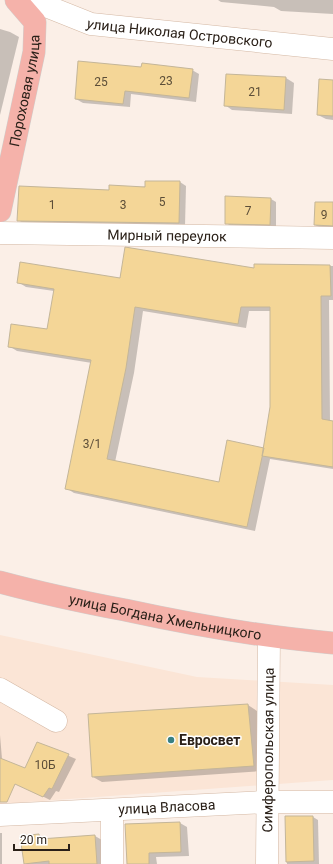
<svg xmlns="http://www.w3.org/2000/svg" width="333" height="864" viewBox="0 0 333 864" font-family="Roboto,sans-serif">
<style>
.built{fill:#fbe5d6}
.shadow{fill:#0003;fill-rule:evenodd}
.building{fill:#f4d697;stroke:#c4b699}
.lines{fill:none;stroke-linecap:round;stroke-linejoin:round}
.minor-casing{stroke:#d4b8a4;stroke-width:23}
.major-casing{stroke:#d0cecc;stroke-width:23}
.minor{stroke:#fff;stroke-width:22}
.major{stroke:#f5b2aa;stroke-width:22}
.poi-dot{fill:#378082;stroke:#fff;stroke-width:1.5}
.labels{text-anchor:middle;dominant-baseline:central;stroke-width:3;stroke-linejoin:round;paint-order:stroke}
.number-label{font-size:12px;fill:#5c4e38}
.street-label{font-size:14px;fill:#2a2018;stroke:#fff}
.poi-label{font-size:14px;font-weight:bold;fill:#2a2018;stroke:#fff;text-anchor:start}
</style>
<rect width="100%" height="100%" fill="#fbefe7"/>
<polygon class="built" points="0,635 197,677 333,685 333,780 0,804"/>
<g class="shadow">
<polygon points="218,0 333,0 333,14 281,11 274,7 221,2"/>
<polygon points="0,29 10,32 19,37 0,115"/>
<polygon points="142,68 192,70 199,74 196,102 131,94 130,107 83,103 76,99"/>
<polygon points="227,75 286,78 294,83 292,114 232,110 225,105"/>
<polygon points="333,81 333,120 326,119 318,115"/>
<polygon points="180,182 186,186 185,226 25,224 18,220 110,191"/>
<polygon points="271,199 276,202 276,227 231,226 226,223"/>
<polygon points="333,203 333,229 321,228 315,225"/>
<path d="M255,265L333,266V300H329L330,422H333V469L270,459L255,531L74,493L66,488L92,363L17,351L9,346L48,331L54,291L26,287L18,282L121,279L255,269ZM143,311L246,328L249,311H271V407L264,449L219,484L115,462L134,373Z"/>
<polygon points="248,705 257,711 263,771 102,782 93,777"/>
<polygon points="0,735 2,759 25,770 38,743 76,759 59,792 56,791 50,800 14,782 0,796"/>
<polygon points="286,817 313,817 318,820 319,864 287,864"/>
<polygon points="180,823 187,827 189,856 156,857 157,864 128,864"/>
<rect x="0" y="833" width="2" height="31"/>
<polygon points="39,835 47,839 95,836 102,840 104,864 26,864"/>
</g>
<g class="building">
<polygon points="78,61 141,67 142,63 193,69 189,98 125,91 123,104 75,99"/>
<polygon points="226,74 286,77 284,110 224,106"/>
<polygon points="319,79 333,80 333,116 317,115"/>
<polygon points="145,181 180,181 179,223 17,221 19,186 109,190 109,185 145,187"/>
<polygon points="225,196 271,198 270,225 225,224"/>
<polygon points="315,202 333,202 333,226 314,225"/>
<polygon points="125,247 254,268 254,264 330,265 331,296 321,296 322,419 333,421 333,467 262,456 270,407 270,307 241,307 238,324 135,307 126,368 107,459 219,482 227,440 264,448 247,527 65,489 91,360 8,347 11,324 47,329 54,289 17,283 20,262 120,278"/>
<polygon points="248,704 254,766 92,777 88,714"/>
<polygon points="37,742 69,754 52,789 49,788 43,797 15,784 7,802 0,802 0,758 25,768"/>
<polygon points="285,816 313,816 314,861 286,862"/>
<polygon points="180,822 181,852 149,853 149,864 127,864 125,824"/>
<polygon points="39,834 40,839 95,835 97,864 49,864 49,861 24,864 20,836"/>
</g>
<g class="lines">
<defs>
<g id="minor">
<path id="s1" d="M31,0L91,24L333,49"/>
<path id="s2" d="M0,233L333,238"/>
<polyline points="0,689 56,721"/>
<polyline points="112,810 112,864"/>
<path id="s3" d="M0,815L267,802H333"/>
<path id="s4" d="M267,864L269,637"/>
</g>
<g id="major">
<path id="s5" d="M0,211L34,52L35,22L16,0"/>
<path id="s6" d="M0,582C41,593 83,602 125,610C194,625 263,637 333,643"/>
</g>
</defs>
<use href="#minor" class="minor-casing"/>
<use href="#major" class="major-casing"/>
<use href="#minor" class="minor"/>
<use href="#major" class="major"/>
</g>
<circle class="poi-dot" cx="171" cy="740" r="4"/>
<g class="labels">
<g class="number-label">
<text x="166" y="81">23</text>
<text x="101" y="82">25</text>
<text x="255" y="92">21</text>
<text x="162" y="202">5</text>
<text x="52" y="205">1</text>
<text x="123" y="205">3</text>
<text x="248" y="211">7</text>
<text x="324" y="215">9</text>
<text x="92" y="444">3/1</text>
<text x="45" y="765">10Б</text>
</g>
<g class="street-label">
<text stroke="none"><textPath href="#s1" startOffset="154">улица Николая Островского</textPath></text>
<text stroke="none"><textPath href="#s5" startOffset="123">Пороховая улица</textPath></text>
<text stroke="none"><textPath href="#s2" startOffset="167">Мирный переулок</textPath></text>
<text stroke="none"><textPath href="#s6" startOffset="169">улица Богдана Хмельницкого</textPath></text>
<text stroke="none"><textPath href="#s4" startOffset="114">Симферопольская улица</textPath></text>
<text stroke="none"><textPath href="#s3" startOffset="167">улица Власова</textPath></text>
</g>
<g class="poi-label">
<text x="179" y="740">Евросвет</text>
</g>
</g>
<path d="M14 844v6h55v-6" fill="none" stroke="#2a2018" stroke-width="2"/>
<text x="20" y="844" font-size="12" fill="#2a2018" stroke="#ffffff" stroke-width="3" paint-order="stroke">20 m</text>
</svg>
